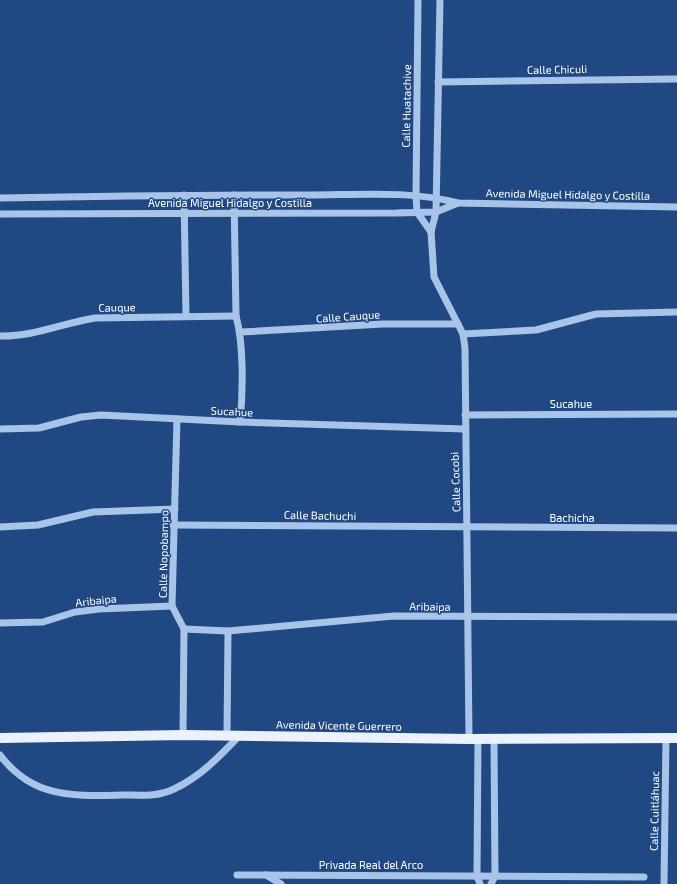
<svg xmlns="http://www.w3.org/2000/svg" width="677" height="884" viewBox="0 0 677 884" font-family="'Exo 2',sans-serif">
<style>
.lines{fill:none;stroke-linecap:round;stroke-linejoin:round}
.minor{stroke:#a8c4e9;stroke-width:7}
.major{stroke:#ebf2fe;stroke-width:10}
.labels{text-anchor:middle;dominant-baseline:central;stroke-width:3;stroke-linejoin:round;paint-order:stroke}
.street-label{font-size:11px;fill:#fff;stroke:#204983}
</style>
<rect width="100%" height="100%" fill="#204983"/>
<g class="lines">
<g class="minor">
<polyline points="418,0 416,196 417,212 431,232"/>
<polyline points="440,0 436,212 431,232 434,277 463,334 465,348 469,739"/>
<polyline points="438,82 677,79"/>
<polyline points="184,195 186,316"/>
<path d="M234,195L236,316C244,345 243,392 240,422"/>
<path d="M0,198C102,196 205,195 307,195C357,195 410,190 458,203L677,207"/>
<polyline points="0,214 396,213 436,212 458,203"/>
<polyline points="241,332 383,324 458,324"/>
<polyline points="463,334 536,330 596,314 677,312"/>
<path d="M0,336C33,337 63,323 95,318L236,316"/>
<polyline points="465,415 677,414"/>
<polyline points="177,419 172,606 184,629 183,735"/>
<polyline points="0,429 39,428 81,417 101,415 240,422 465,429"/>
<polyline points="173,525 677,528"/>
<polyline points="0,527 38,525 93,512 175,509"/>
<polyline points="0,623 43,622 75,612 99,609 172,606"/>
<polyline points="184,629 228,631 394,616 677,617"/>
<polyline points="227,736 228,631"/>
<polyline points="478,739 477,876 480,884"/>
<path d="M0,755C33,799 74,796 123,795C140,795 158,797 174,789C200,777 220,756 239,736"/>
<polyline points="237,875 644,877"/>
<polyline points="266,875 281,884"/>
<polyline points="491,884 495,876 494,739"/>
<polyline points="664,884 666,739"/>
</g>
<polyline class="major" points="0,738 183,735 469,739 677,738"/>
</g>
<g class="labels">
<g class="street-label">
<text transform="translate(557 69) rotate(-1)">Calle Chiculi</text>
<text transform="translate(406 106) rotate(-89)">Calle Huatachive</text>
<text transform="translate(568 194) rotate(1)">Avenida Miguel Hidalgo y Costilla</text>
<text x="230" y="202">Avenida Miguel Hidalgo y Costilla</text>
<text transform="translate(117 307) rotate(-1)">Cauque</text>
<text transform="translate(348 316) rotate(-4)">Calle Cauque</text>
<text x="571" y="403">Sucahue</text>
<text transform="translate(232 411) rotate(3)">Sucahue</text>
<text transform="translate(455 482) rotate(-92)">Calle Cocobi</text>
<text transform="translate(320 515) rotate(1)">Calle Bachuchi</text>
<text x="572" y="517">Bachicha</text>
<text transform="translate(163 554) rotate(-89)">Calle Nopobampo</text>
<text transform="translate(96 600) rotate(-6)">Aribaipa</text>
<text transform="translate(430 606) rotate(1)">Aribaipa</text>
<text transform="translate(339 725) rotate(1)">Avenida Vicente Guerrero</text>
<text transform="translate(654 811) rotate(-89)">Calle Cuitláhuac</text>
<text x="371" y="864">Privada Real del Arco</text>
</g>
</g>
</svg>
